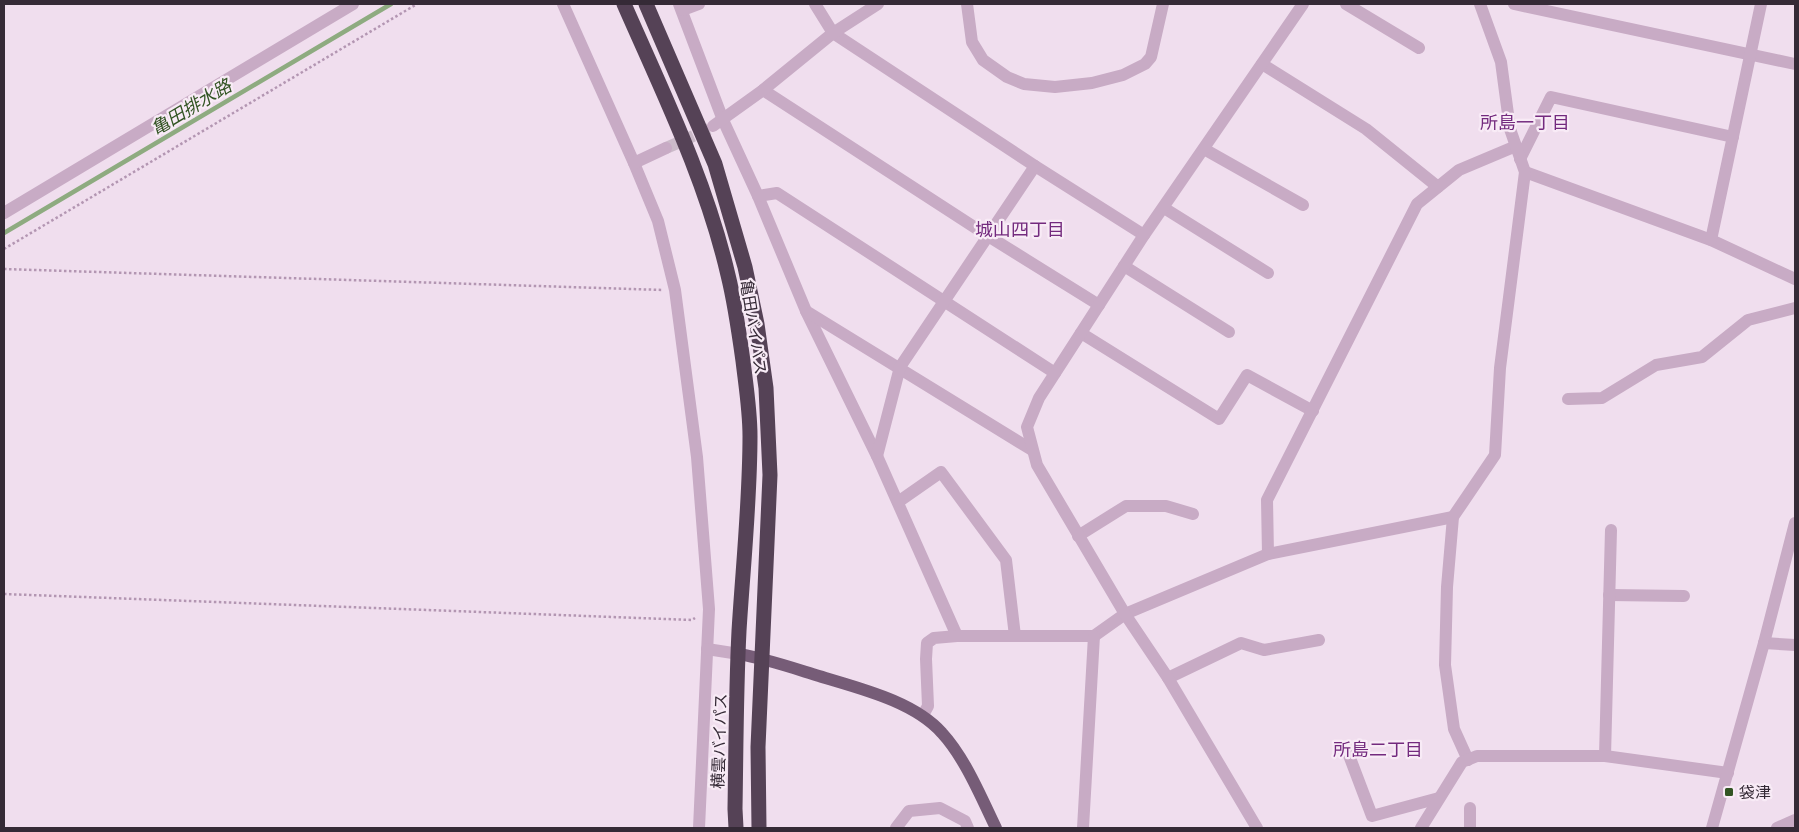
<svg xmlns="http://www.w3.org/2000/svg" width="1799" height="832" viewBox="0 0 1799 832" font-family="'IBM Plex Sans','Noto Sans JP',sans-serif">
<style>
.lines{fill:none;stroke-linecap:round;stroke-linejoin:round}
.stream{stroke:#8eab80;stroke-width:4.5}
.minor-tunnel{stroke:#cbbac9;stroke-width:12;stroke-dasharray:12 6;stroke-linecap:butt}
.path{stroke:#b396b2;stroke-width:2.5;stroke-dasharray:2.5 2.5;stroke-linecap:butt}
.minor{stroke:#c8abc5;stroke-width:12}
.major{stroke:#765c77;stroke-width:12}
.highway{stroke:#554256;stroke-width:15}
.poi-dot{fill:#325423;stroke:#f8ebf6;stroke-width:2}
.labels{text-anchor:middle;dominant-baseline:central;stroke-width:4.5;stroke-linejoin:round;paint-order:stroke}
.street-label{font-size:16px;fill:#352a36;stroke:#f8ebf6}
.poi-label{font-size:16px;fill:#352a36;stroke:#f8ebf6;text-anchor:start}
.water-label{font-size:18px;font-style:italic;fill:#325423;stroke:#f8ebf6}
.neighbourhood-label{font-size:18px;fill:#732a7e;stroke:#f8ebf6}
</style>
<rect width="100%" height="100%" fill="#f0deee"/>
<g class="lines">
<polyline class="stream" points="4,233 391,4"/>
<polyline class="minor-tunnel" points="666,148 709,129"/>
<g class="path">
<polyline points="4,249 417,4"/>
<polyline points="4,269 663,290"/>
<polyline points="4,594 692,620 695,618"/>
</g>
<g class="minor">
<polyline points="563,4 634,163 658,221 675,290 697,457 709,609 699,828"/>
<polyline points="679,4 723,120 758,196 806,311 877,456 957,636"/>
<polyline points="815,4 833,33 1035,166 1144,235"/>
<polyline points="967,4 972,42 983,60 1007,77 1024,84 1055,87 1092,83 1123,75 1145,64 1151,57 1163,4"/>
<polyline points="1346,4 1419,48"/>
<polyline points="1514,4 1795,64"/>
<polyline points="683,10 699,4"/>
<polyline points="1262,64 1366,129 1438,187"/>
<polyline points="763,90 988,236 1099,305"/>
<polyline points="713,126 763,90 833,33 878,4"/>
<polyline points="1204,149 1303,205"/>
<polyline points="1520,159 1551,97 1733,137"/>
<polyline points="634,163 666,148"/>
<polyline points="1525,172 1711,240 1795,279"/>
<polyline points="758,196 777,193 1055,373"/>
<polyline points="1164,208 1268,273"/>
<polyline points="4,213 353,4"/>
<polyline points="1711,240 1761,4"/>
<polyline points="1124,266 1229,332"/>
<polyline points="806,311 1032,450"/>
<polyline points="1081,333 1219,419 1247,375 1313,411"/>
<polyline points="1568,399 1602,398 1656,365 1702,357 1748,320 1795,308"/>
<polyline points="877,456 900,367 1035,166"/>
<polyline points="898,502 941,472 1006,560 1015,636"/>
<polyline points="1078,536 1126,506 1166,506 1193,514"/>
<polyline points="1268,554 1267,500 1417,204 1459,170 1516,146"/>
<polyline points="1609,595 1684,596"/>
<polyline points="1764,643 1795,645"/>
<polyline points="707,649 739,654"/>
<polyline points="1168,678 1241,643 1264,650 1319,640"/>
<polyline points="923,715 928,706 926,659 927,643 934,638 957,636 1094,636 1125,614 1268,554 1453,517"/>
<polyline points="1347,750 1372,816 1439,798"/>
<polyline points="1605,756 1611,530"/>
<polyline points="1468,760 1454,729 1445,665 1447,587 1453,517 1495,455 1500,368 1525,172 1510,129 1501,62 1480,4"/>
<polyline points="896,828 909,811 940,808 965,821 968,828"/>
<polyline points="1083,828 1094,636"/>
<polyline points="1257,828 1168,678 1125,614 1037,465 1027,427 1039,398 1144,235 1303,4"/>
<polyline points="1421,828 1462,762 1477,756 1605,756 1728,773"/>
<polyline points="1470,828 1470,808"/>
<polyline points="1712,828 1764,643 1795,523"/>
<polyline points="1777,828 1795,820"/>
</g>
<path class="major" d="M739,654C767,659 793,668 819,676C858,688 914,701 942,733C965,758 981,797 996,828"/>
<g class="highway">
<path d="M624,4C663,93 706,180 728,275C735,303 739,332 743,361C746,386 750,411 750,436C750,501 743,566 739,631C736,690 736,750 735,809L736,828"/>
<polyline points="646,4 715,164 745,267 757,324 766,388 770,475 758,747 759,828"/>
</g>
</g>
<rect class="poi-dot" x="1724" y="787" width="10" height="10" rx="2.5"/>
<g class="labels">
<g class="street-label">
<text transform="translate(754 327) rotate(81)">亀田バイパス</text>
<text transform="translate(719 741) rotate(-88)">横雲バイパス</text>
</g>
<g class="poi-label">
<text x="1739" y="792">袋津</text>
</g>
<g class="water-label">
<text transform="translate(191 107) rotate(-31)">亀田排水路</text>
</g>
<g class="neighbourhood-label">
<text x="1525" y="122">所島一丁目</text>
<text x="1020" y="229">城山四丁目</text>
<text x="1378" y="749">所島二丁目</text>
</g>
</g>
<rect width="1799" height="832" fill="none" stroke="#352a36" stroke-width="10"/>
</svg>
